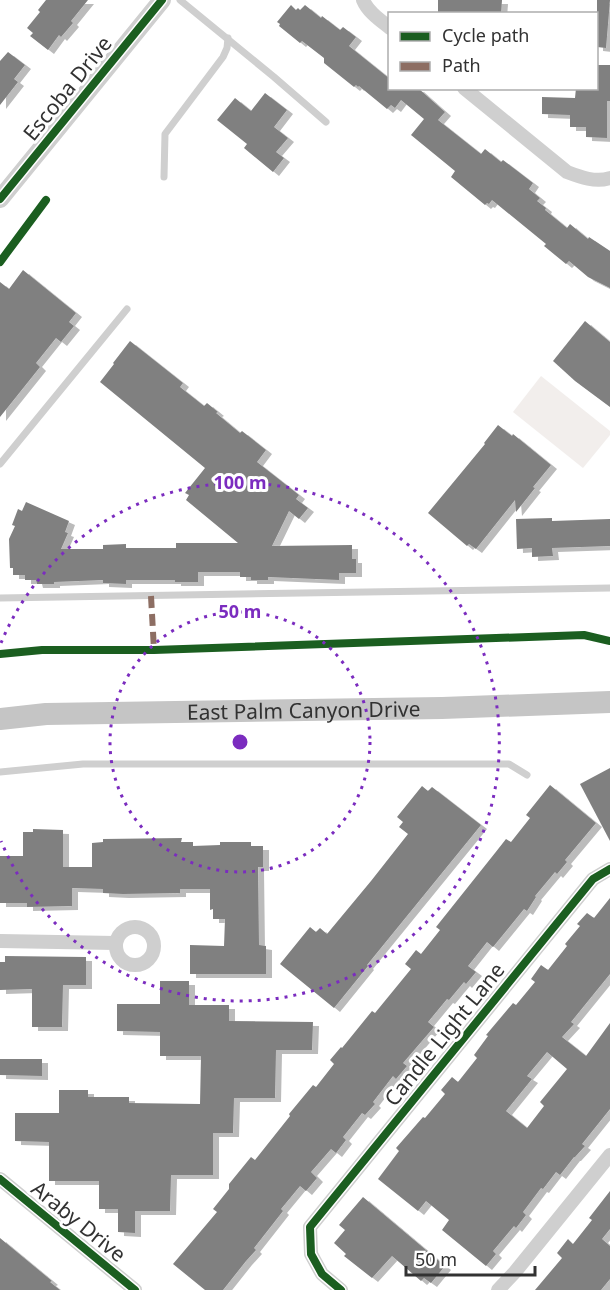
<svg xmlns="http://www.w3.org/2000/svg" width="610" height="1290" viewBox="0 0 610 1290" font-family="'Noto Sans',sans-serif">
<style>
.green{fill:#f2eeec}
.building{fill:#808080;fill-rule:evenodd;filter:url(#shadow)}
.lines{fill:none;stroke-linecap:round;stroke-linejoin:round}
.path{stroke:#ccc;stroke-width:3;stroke-dasharray:3 3;stroke-linecap:butt}
.service{stroke:#cfcfcf;stroke-width:7}
.minor{stroke:#cfcfcf;stroke-width:14}
.tertiary{stroke:#cfcfcf;stroke-width:18}
.primary{stroke:#c5c5c5;stroke-width:22}
.quiet{stroke:#8d6e63;stroke-width:6;stroke-dasharray:12 6;stroke-linecap:butt}
.cycleway-casing{stroke:#fff;stroke-width:11}
.cycleway{stroke:#1b5e20;stroke-width:8}
.ring{fill:none;stroke:#7b2cbf;stroke-width:3;stroke-dasharray:3 6}
.labels{text-anchor:middle;dominant-baseline:central;stroke-width:6;stroke-linejoin:round;paint-order:stroke}
.street-label{font-size:21px;fill:#323232;stroke:#fff}
.centre{fill:#7b2cbf;stroke:#fff;stroke-width:3}
.ring-label{font-size:18px;text-anchor:middle;font-weight:bold;fill:#7b2cbf;stroke:#fff;stroke-width:6;stroke-linejoin:round;paint-order:stroke}
</style>
<defs>
<filter id="shadow"><feDropShadow dx="6" dy="4" stdDeviation="0" flood-color="#0004"/></filter>
</defs>
<rect width="100%" height="100%" fill="#fff"/>
<polygon class="green" points="541,376 610,431 610,435 583,468 513,412"/>
<g class="building">
<polygon points="46,0 88,0 71,21 73,23 61,37 59,35 48,50 30,36 33,33 27,28 40,12 38,10"/>
<polygon points="438,0 502,0 501,14 438,14"/>
<polygon points="597,0 610,0 606,48 597,47"/>
<polygon points="291,5 296,10 298,8 300,10 305,5 321,18 322,16 340,30 343,27 356,37 349,46 390,79 390,88 418,88 445,112 438,120 481,154 485,149 501,162 503,160 520,173 533,183 529,189 540,198 537,201 546,208 545,210 567,228 570,224 588,239 589,237 610,251 610,288 588,277 569,261 566,264 544,246 546,244 492,200 489,204 487,203 485,205 451,177 455,171 411,135 424,119 401,100 395,108 391,105 387,109 359,86 358,87 356,85 354,87 324,63 324,58 302,41 300,43 279,26 280,24 277,22"/>
<polygon points="8,52 25,65 14,79 18,82 0,105 0,61"/>
<polygon points="597,65 610,65 610,101 607,101 607,138 586,137 586,127 570,127 570,115 542,114 542,97 575,98 576,88 597,88"/>
<polygon points="265,93 287,110 274,127 288,138 276,152 284,158 273,172 244,148 247,144 217,120 235,98 251,111"/>
<polygon points="23,270 76,313 69,322 74,326 61,342 56,338 36,363 40,367 0,417 0,282 9,289"/>
<polygon points="585,321 610,342 610,407 575,381 553,361"/>
<polygon points="130,341 183,383 180,387 204,406 207,403 218,412 216,413 240,433 242,431 266,450 257,462 299,495 296,499 308,508 299,519 289,511 272,546 352,545 352,559 356,559 356,573 339,573 339,580 268,577 268,580 251,580 251,577 240,577 240,572 198,572 198,582 175,582 175,580 126,580 126,584 103,583 103,580 54,582 54,584 37,584 36,580 25,580 25,575 13,575 13,568 10,568 9,539 15,526 12,525 18,509 22,511 26,502 69,521 65,532 68,533 61,549 103,549 103,545 126,544 126,548 176,548 176,543 238,543 186,500 189,495 185,493 205,468 100,382 114,364 113,363"/>
<polygon points="498,425 512,436 513,434 551,465 533,487 535,488 516,512 515,500 476,549 469,544 467,546 428,513 485,444 484,443"/>
<polygon points="552,518 552,521 610,519 610,546 552,548 553,556 532,557 532,548 517,549 516,519"/>
<polygon points="610,768 610,841 580,784"/>
<polygon points="550,785 596,823 565,860 567,862 557,874 555,872 535,896 536,897 527,911 524,909 493,947 487,942 468,966 476,972 466,984 464,982 449,1000 447,999 428,1022 434,1027 403,1063 407,1066 396,1079 393,1076 373,1102 375,1104 365,1115 362,1113 343,1137 346,1140 336,1153 331,1149 311,1172 317,1178 306,1191 300,1186 281,1209 283,1211 254,1248 256,1250 246,1261 223,1290 205,1290 173,1264 217,1212 213,1209 229,1189 229,1184 251,1157 255,1160 290,1116 289,1114 313,1085 316,1087 334,1064 330,1060 341,1047 342,1048 372,1011 375,1013 411,969 405,964 416,950 421,954 440,930 436,927 495,853 506,839 511,842 530,818 526,815"/>
<polygon points="422,786 428,791 432,787 481,825 367,965 368,966 334,1008 280,964 310,927 316,932 320,928 327,934 371,881 408,834 399,827 403,822 397,817"/>
<polygon points="33,829 63,830 63,867 92,867 92,843 103,842 103,839 182,838 181,842 193,842 193,846 220,845 220,842 251,842 251,846 263,846 263,867 258,867 259,945 266,946 266,974 190,974 190,945 224,946 225,919 213,919 213,909 210,910 210,889 180,889 180,893 123,894 103,893 103,889 72,888 72,906 27,907 27,903 0,903 0,856 23,856 23,832 33,832"/>
<path d="M610,898V974L571,1022L574,1024L562,1037L586,1056L610,1023V1109L582,1144L585,1146L575,1157H574L560,1175L556,1172L543,1189L541,1188L523,1212L526,1215L516,1228L514,1226L493,1251L496,1254L486,1266L442,1230L449,1220L426,1201L418,1211L378,1179L399,1151L396,1148L423,1117L425,1118L445,1094L441,1090L452,1077L458,1082L477,1058L474,1055L488,1036L486,1035L513,1003L516,1005L535,982L531,979L541,965L548,970L567,946L565,944L580,926L577,924L587,913L594,918ZM547,1052L567,1069L540,1102L544,1106L527,1128L506,1111L532,1079L527,1076Z"/>
<polygon points="5,956 86,957 86,985 63,985 62,1027 32,1027 32,989 0,990 0,962 5,962"/>
<polygon points="160,981 189,981 189,1005 229,1005 229,1021 313,1022 312,1050 276,1050 275,1098 234,1098 233,1133 213,1133 213,1175 171,1175 170,1211 135,1211 135,1233 118,1232 118,1209 99,1209 99,1181 49,1181 49,1142 15,1141 15,1113 59,1113 59,1090 88,1090 88,1097 129,1097 129,1103 200,1104 201,1056 160,1056 160,1032 117,1031 117,1004 160,1004"/>
<polygon points="0,1059 42,1059 42,1076 0,1075"/>
<polygon points="610,1191 610,1229 602,1239 610,1246 610,1279 601,1290 535,1290 562,1258 557,1253 568,1239 573,1244 592,1220 589,1218"/>
<polygon points="363,1197 445,1266 431,1283 424,1278 421,1281 392,1256 372,1278 344,1256 346,1254 334,1243 345,1230 339,1225"/>
<polygon points="0,1238 52,1281 50,1282 60,1290 0,1290"/>
</g>
<g class="lines">
<g class="path">
<polyline points="0,262 46,200"/>
<polyline points="0,654 42,650 154,650 584,635 610,641"/>
</g>
<g class="service">
<polyline points="180,0 274,77 326,122"/>
<polyline points="164,177 165,134 223,57 227,48 228,38"/>
<polyline points="0,464 127,309"/>
<polyline points="0,598 610,588"/>
<polyline points="0,772 83,764 509,764 527,775"/>
</g>
<g class="minor">
<path d="M363,0C368,12 380,20 390,28"/>
<path d="M464,88L567,172C580,177 596,183 610,178"/>
<circle cx="135" cy="946" r="19"/>
<polyline points="0,941 115,943"/>
<polyline points="0,1179 135,1290"/>
<polyline points="341,1290 322,1274 311,1254 310,1227 593,879 610,869"/>
<polyline points="498,1290 515,1272 610,1155"/>
</g>
<polyline class="tertiary" points="0,199 162,0"/>
<path class="primary" id="s1" d="M0,719L46,714L442,708L610,702"/>
<polyline class="quiet" points="151,596 154,650"/>
<defs>
<g id="cycleway">
<polyline points="0,199 162,0"/>
<polyline points="0,262 46,200"/>
<polyline points="0,654 42,650 154,650 584,635 610,641"/>
<polyline points="0,1179 135,1290"/>
<polyline points="341,1290 322,1274 311,1254 310,1227 593,879 610,869"/>
</g>
</defs>
<use href="#cycleway" class="cycleway-casing"/>
<use href="#cycleway" class="cycleway"/>
</g>
<g class="ring">
<circle cx="240" cy="742" r="130"/>
<path d="M1 643A259 259 0 1 1 1 841"/>
</g>
<g class="labels">
<g class="street-label">
<text transform="translate(67 88) rotate(-51)">Escoba Drive</text>
<text stroke="none"><textPath href="#s1" startOffset="304">East Palm Canyon Drive</textPath></text>
<text transform="translate(444 1034) rotate(-51)">Candle Light Lane</text>
<text transform="translate(79 1221) rotate(39)">Araby Drive</text>
</g>
</g>
<circle cx="240" cy="742" r="9" class="centre"/>
<g class="ring-label">
<text x="240" y="489">100 m</text>
<text x="240" y="618">50 m</text>
</g>
<rect x="388" y="12" width="210" height="78" fill="#ffffff" stroke="#adadad" stroke-width="1.5"/>
<rect x="400" y="32" width="30" height="9" fill="#1b5e20" stroke="#adadad" stroke-width="1.5"/>
<text x="442" y="42" font-size="18" fill="#323232">Cycle path</text>
<rect x="400" y="62" width="30" height="9" fill="#8d6e63" stroke="#adadad" stroke-width="1.5"/>
<text x="442" y="72" font-size="18" fill="#323232">Path</text>
<path d="M406 1266v9h129v-9" fill="none" stroke="#323232" stroke-width="3"/>
<text x="415" y="1266" font-size="18" fill="#323232" stroke="#ffffff" stroke-width="4.5" paint-order="stroke">50 m</text>
</svg>
